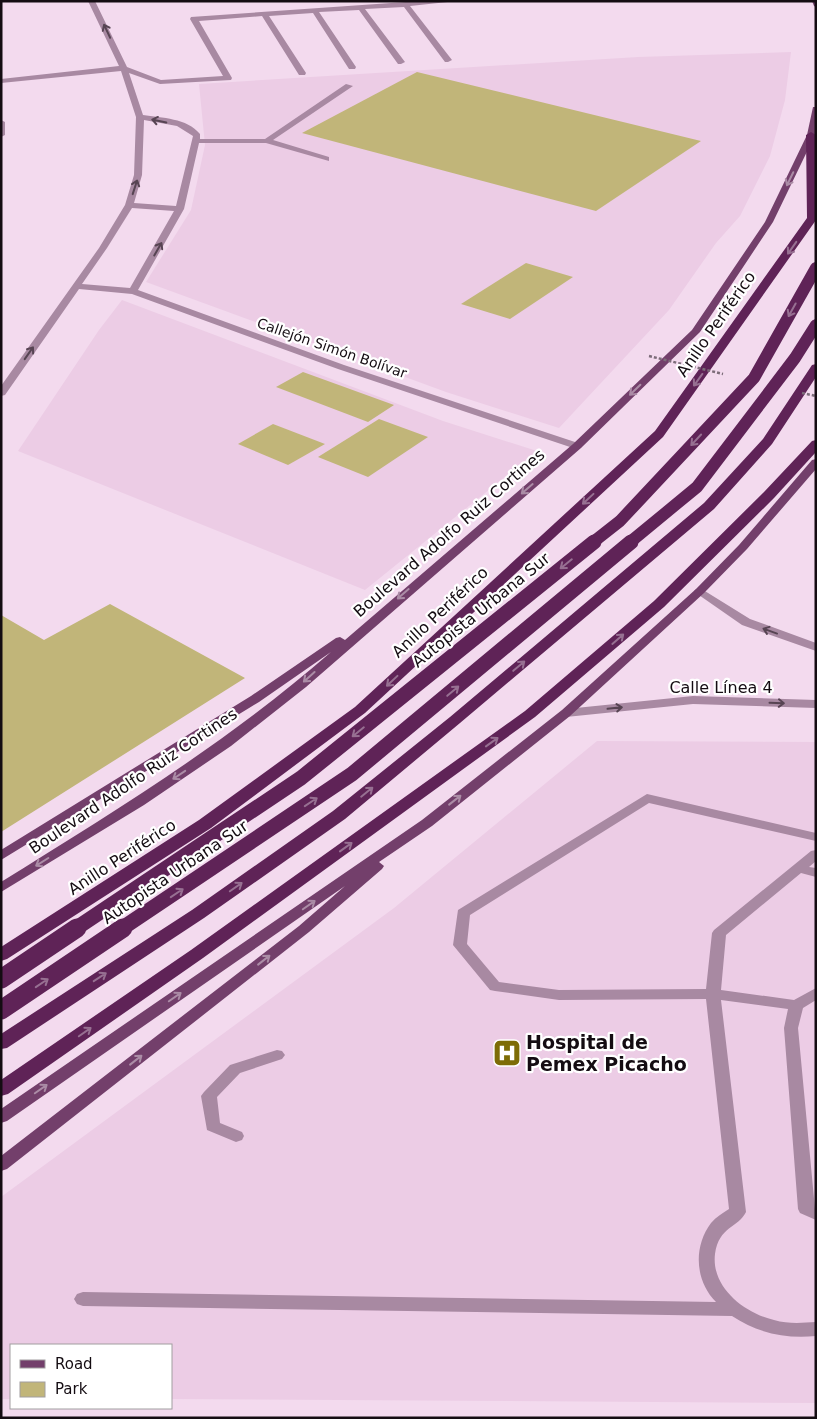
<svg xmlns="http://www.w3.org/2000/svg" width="817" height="1419" viewBox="0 0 817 1419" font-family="'DejaVu Sans',sans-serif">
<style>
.built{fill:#eccce5}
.green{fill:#c1b579}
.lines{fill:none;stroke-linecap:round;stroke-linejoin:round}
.minor{fill:#a889a2;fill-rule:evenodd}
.major{fill:#733f6b;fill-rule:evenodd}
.highway{fill:#5f2357;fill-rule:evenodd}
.path-bridge{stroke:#7c6c79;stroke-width:2.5;stroke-dasharray:3 2;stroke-linecap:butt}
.highway-bridge-far2{stroke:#5f2357;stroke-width:12}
.highway-bridge-far1{stroke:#5f2357;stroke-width:15}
.highway-bridge{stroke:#5f2357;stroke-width:19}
.oneway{stroke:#574453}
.oneway2{stroke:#ab8ca6}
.oneway3{stroke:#977092}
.labels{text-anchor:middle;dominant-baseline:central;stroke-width:4.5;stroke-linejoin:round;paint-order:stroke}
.far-street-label{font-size:14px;fill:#140c12;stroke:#fff}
.street-label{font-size:16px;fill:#140c12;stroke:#fff}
.near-poi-label{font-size:19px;font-weight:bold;fill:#140c12;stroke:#fff;text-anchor:start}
</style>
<rect width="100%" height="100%" fill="#f3daee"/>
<g class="built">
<polygon points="791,52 785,100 770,156 740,216 716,243 669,310 559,428 446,392 146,282 191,210 205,145 199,84 638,57"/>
<polygon points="122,300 443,421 537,451 365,590 18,451 99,330"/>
<polygon points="597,741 816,742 816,1403 171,1399 171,1345 11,1345 11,1399 1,1399 1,1197 394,908"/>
</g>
<g class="green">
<polygon points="417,72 701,141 596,211 302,133"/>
<polygon points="526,263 573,277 510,319 461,304"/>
<polygon points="303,372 394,405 368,422 276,387"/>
<polygon points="379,419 428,437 368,477 318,457"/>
<polygon points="273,424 325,444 288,465 238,444"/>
<polygon points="110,604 245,678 1,832 1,615 44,640"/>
</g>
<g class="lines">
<g class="minor">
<path d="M88,1H95L127,67L161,80L223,76L190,19L191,17L420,1H457L410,6L452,60L448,62H445L404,7L365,9L405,62L401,64H398L359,10L319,12L356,67L355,69H349L313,13L269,16L306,73L305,75H299L262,16L199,21L232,78L231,80L160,84L129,73L143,115C162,118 187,118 200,134V139H265L346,84L353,86L273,140L329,157V161L266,143H199L184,209L138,290L344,365L581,444V448H573L338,369L132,294L79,289L5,395L1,396V386L99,248L125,205L134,175L136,117L121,71L1,83V79L119,66ZM144,120L177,126L193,136L176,206L134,203L142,175ZM132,208L174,211L130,288L82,284L107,248Z"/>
<polygon points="1,120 5,122 5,135 1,137"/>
<polygon points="700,588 750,619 816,643 816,651 742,625 696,593 694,591 696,589"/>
<polygon points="693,696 816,700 816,708 693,704 566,717 560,713 566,709"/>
<path d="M647,794L816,833V841L649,803L470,915L467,944L499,982L559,990L706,989L712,933L714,930L811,851L816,850V861L809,867L816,868V877L801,873L726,935L721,990L794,1000L816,988V1000L803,1008L798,1028L816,1220L800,1213L798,1209L784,1028L788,1009L721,1000L746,1212C738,1228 719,1226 715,1254C711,1287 744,1313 774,1320C788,1324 801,1323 816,1322V1336C785,1339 758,1333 732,1316L83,1306L77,1304L74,1299L77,1294L83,1292L716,1302C695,1281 693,1247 711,1223C716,1217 723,1213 729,1209L706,999L559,1000L495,991L490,990L453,945L458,910Z"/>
<polygon points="277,1050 282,1051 285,1055 282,1059 240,1073 217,1097 220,1123 242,1132 244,1136 242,1140 236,1142 207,1130 201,1096 204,1092 230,1065"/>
</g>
<g class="major">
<polygon points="812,1 816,1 816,7 814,6"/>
<path d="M813,107H816L815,135L773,222L700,332L581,448L306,687L231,746L144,805L1,892V882C117,810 228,742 331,652L259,702L1,860V850L251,696L336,638L340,637L345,640L573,444L692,330L765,222L807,135Z"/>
<polygon points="816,459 816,469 747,549 704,593 570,716 432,826 379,862 384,866 382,869 309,932 7,1169 1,1171 1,1156 299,926 345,886 7,1121 1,1123 1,1109 422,820 562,710 696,589 739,545 812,460"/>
</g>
<g class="highway">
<polygon points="811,132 816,135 816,220 663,437 365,713 211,828 7,959 1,961 1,947 199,820 355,707 655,431 807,218 806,135"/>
<polygon points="816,364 816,377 772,444 714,509 460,723 345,819 204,918 7,1048 1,1049 1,1034 192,910 333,811 450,717 704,503 763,439 812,365"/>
<polygon points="816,440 816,452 774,498 664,607 535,717 203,958 8,1094 1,1096 1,1080 191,950 525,711 654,601 764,492 812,441"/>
</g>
<g class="path-bridge">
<polyline points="649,356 723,374"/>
<polyline points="802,393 816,396"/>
</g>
<g class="highway-bridge-far2">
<polyline points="592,543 620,521 754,378 816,268"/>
<polyline points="629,543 697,487 795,358 816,325"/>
</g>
<g class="highway-bridge-far1">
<polyline points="75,929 301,778 594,542"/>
<polyline points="121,929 352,774 631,542"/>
</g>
<g class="highway-bridge">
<polyline points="1,979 77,928"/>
<polyline points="1,1010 123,928"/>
</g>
</g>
<defs><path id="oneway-shaft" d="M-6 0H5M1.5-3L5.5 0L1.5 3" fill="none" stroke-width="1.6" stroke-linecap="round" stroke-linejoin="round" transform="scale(1.25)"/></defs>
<g class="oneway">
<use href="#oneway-shaft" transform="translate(107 31) rotate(-115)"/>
<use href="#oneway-shaft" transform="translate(159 121) rotate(-168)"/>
<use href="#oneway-shaft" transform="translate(135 187) rotate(-72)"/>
<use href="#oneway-shaft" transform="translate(158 249) rotate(-60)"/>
<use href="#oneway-shaft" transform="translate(29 353) rotate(-55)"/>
<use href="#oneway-shaft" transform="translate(770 631) rotate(-160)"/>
<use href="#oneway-shaft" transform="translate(777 703) rotate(2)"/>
<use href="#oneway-shaft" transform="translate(615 708) rotate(-6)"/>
</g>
<g class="oneway2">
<use href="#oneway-shaft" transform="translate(790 179) rotate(116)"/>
<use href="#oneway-shaft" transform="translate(635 390) rotate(136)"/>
<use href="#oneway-shaft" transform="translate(527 489) rotate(139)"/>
<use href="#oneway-shaft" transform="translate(403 594) rotate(139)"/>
<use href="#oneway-shaft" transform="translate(309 677) rotate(138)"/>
<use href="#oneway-shaft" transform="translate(179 775) rotate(146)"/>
<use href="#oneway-shaft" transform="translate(455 800) rotate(-38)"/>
<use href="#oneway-shaft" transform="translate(42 862) rotate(148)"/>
<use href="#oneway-shaft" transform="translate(309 905) rotate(-35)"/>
<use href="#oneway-shaft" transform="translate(264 960) rotate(-38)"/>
<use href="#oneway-shaft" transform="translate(175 997) rotate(-35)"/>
<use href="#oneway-shaft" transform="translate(136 1060) rotate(-38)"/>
<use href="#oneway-shaft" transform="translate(41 1089) rotate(-35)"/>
</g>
<g class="oneway3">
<use href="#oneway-shaft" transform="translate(792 248) rotate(125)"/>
<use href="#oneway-shaft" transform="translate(792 310) rotate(119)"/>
<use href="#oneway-shaft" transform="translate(698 380) rotate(126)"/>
<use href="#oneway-shaft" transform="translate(696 440) rotate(133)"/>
<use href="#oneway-shaft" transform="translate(588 499) rotate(137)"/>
<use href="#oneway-shaft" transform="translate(566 564) rotate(141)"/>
<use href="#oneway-shaft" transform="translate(618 639) rotate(-41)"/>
<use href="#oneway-shaft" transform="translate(519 666) rotate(-40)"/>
<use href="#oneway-shaft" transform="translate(392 681) rotate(137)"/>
<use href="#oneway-shaft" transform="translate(453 691) rotate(-40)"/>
<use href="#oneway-shaft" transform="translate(358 732) rotate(141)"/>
<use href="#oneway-shaft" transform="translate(492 742) rotate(-36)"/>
<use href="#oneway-shaft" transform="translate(367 792) rotate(-39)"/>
<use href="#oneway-shaft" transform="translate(311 802) rotate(-34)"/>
<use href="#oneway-shaft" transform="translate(346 847) rotate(-36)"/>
<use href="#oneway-shaft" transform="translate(236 887) rotate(-35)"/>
<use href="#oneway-shaft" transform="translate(177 893) rotate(-34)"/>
<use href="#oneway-shaft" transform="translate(100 977) rotate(-33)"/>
<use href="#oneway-shaft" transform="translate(42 983) rotate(-34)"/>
<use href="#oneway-shaft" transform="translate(85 1032) rotate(-35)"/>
</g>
<defs>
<symbol id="hospital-square" viewBox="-11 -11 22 22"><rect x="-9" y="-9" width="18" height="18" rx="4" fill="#7d6c06" stroke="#fff"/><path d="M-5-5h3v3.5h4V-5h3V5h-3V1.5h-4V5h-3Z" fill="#fff"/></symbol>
</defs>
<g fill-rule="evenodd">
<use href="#hospital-square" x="491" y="1037" width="32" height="32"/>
</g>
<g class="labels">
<g class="far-street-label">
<text transform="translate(332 348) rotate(19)">Callejón Simón Bolívar</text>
</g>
<g class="street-label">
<text transform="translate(716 324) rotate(-55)">Anillo Periférico</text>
<text transform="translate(449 533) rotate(-41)">Boulevard Adolfo Ruiz Cortines</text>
<text transform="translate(481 610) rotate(-39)">Autopista Urbana Sur</text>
<text transform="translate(440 612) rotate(-43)">Anillo Periférico</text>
<text x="721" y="687">Calle Línea 4</text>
<text transform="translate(133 781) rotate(-34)">Boulevard Adolfo Ruiz Cortines</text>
<text transform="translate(122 857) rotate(-33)">Anillo Periférico</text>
<text transform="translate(175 872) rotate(-34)">Autopista Urbana Sur</text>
</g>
<g class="near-poi-label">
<text x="526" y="1042">Hospital de<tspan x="526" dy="22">Pemex Picacho</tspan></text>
</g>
</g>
<rect width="817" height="1419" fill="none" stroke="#140c12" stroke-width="5"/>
<rect x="10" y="1344" width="162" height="65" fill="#ffffff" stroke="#a19ea0"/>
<rect x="20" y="1360" width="25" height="8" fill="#733f6b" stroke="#a19ea0"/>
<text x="55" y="1369" font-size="15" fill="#140c12">Road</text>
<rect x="20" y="1382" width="25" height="15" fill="#c1b579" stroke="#a19ea0"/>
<text x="55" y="1394" font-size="15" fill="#140c12">Park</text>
</svg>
